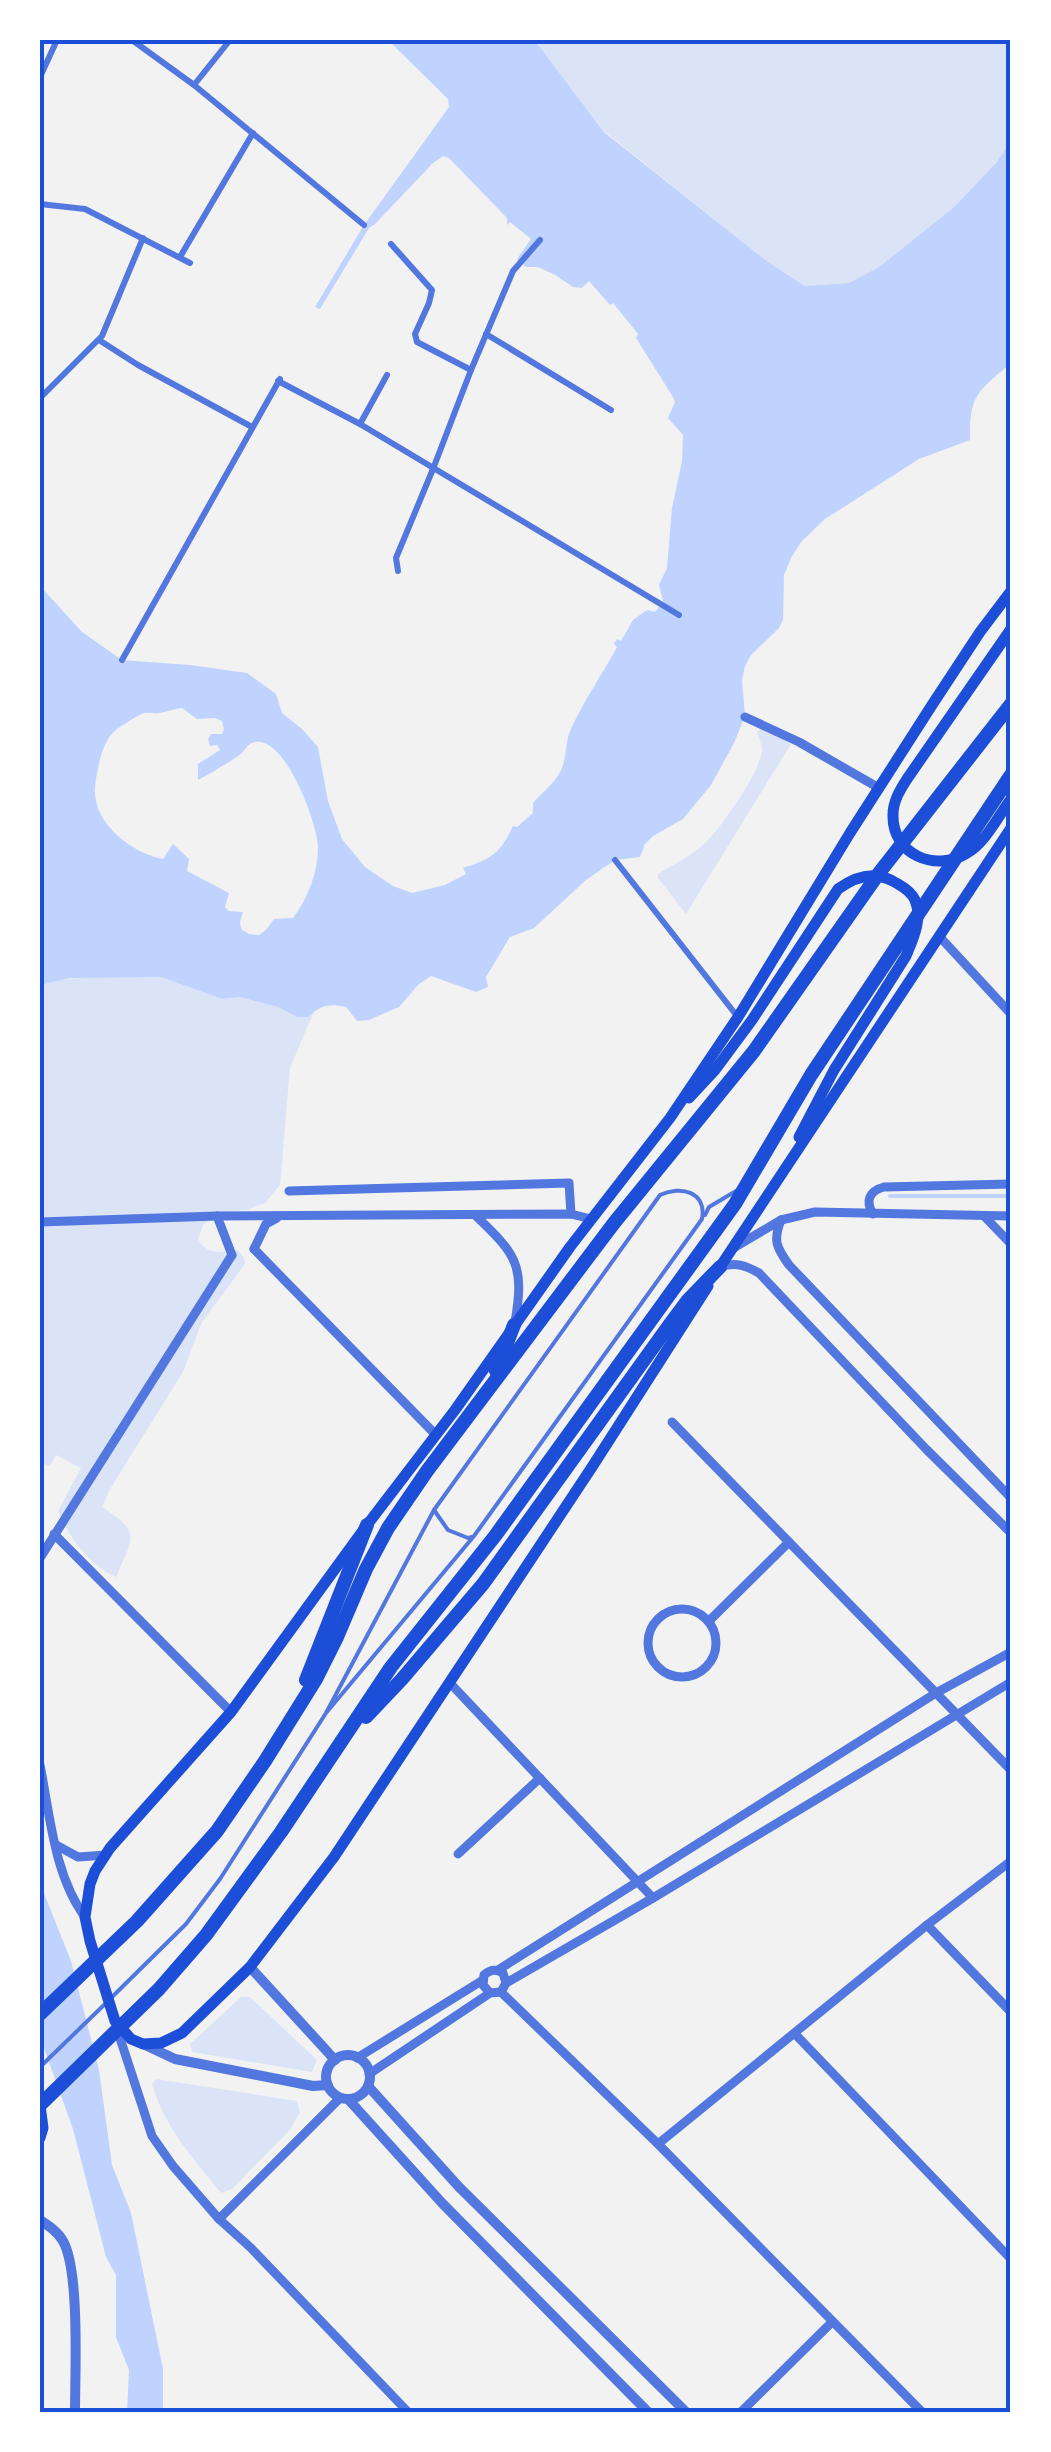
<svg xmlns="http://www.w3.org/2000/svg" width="1051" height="2452" viewBox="0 0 1051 2452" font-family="Karla,sans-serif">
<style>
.green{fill:#dbe4f7}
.water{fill:#bfd3fe;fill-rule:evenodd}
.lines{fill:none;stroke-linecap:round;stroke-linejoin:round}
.stream{stroke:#bfd3fe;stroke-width:4}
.service{stroke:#5277de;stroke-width:4}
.pedestrian{stroke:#5277de;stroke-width:6}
.minor{stroke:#5277de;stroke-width:9}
.tertiary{stroke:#5277de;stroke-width:10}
.secondary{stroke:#1d4ed8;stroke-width:11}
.trunk{stroke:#1d4ed8;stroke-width:14}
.neatline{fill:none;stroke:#1d4ed8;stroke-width:4}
</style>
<rect width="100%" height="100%" fill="#f2f2f2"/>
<g class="green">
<polygon points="532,40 1004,40 1011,52 1011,141 996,163 953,208 879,267 849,283 805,286 768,262 605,132 540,47"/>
<path d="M761,728L770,730L791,744L686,914L658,878V874C674,864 691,856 705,843C720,829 763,769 762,748C761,743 759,738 757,733Z"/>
<path d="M161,977L222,999L239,997L279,1007L297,1017L315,1009L290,1068L280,1185L265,1203L247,1210L222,1212L203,1225L198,1239C208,1256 220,1252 238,1250L244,1258L245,1264L202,1322L183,1372L110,1489L102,1507C143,1533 132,1538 116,1577C88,1564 70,1539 58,1511L81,1468L56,1455L50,1466L40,1462V987C66,972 129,978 161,977Z"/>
<polygon points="241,1997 250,1997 317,2060 312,2072 192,2052 190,2044"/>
<path d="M156,2079L297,2101L300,2112L290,2130L232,2189L221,2193C194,2159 164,2127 152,2084Z"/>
</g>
<g class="water">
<path d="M388,40H532L540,47L605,133L768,262L805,286L849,283L879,267L953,208L996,163L1011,141V363C978,392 969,394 970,440L919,459L825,519L801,542L791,558L784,575L783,620L779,628L751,655L745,666L742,680L745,716L734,743L711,785L683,819L653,836L645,844L640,857L615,860L586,880L534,928L510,937L486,977L488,987L476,992L431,976L418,985L399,1007L369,1020L357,1021L346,1007C330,1003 320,1005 308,1017H297L278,1007L239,997L222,999L161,977L70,978L45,984L40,987V586L82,632L122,660L190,665L247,673L276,694L282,713L302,729L318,747L328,801L342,839L365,867L393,886L412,893L445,885L466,874L463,868C490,860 501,853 513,826L517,827L533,813V803C541,794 553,784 559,774C568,759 564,744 571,729C584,700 602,675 617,647L614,644L617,639L621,641L633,620L647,610L655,612L663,601L659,585L667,568L672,508L682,461L683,435L668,418L675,402L673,397L636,338L638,334L613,303L610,305L589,281L582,288L573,287L555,275L538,267H526L517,259L531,239L510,222L507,225V218L449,158L443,156L433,163L375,224L369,228L320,309L315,307L364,225L449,107L448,99ZM182,708L197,719L215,718L222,721L224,729L222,734H211L208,739L210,746L217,745L220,750L198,764V780C211,773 225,765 238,756C245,752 246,744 255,742C285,736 317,822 318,847C318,873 308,898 293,918L274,919L266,930L259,935L249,934L241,929L240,922L243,912L229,911L225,907L229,893L187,871L189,859L173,844L163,859C136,854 102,830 96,801C93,789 97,774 99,763C102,751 107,736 117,729C121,726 140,714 144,713C149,712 154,714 159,713C167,712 173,709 182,708Z"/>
<polygon points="40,1883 71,1961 99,2070 112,2165 131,2213 163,2369 163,2412 127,2412 129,2370 116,2337 116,2275 106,2257 73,2129 40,2037"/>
</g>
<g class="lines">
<polyline class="stream" points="890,1196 1011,1196"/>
<g class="service">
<polyline points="705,1215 709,1207 736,1191"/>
<polyline points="434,1510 448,1530 468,1538 472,1537"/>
<path d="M111,1998L186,1924L220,1879L326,1713L434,1510L660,1195C681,1185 707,1192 702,1219L474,1536L326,1713"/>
<polyline points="40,2067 105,2004"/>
</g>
<g class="pedestrian">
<polyline points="132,40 194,85 364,225"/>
<polyline points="40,77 57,40"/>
<polyline points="194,85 230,40"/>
<polyline points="40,204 85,209 190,263"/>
<polyline points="391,244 432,290 429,303 415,334 417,342 471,370"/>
<polyline points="180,257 253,133"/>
<polyline points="486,334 611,410"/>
<polyline points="99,340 138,365 252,427"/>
<polyline points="278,381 360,424 679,615"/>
<polyline points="40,398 102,336 143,238"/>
<polyline points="360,424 387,375"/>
<polyline points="398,571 396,558 433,469 471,370 513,271 540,240"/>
<polyline points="122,660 280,379"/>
<polyline points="615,860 737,1016"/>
</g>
<g class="minor">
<polyline points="745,717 799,742 879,788"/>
<polyline points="939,936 1011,1014"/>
<polyline points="289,1191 569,1183 571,1214"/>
<path d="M873,1214C865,1201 869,1191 884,1187L1011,1184"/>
<polyline points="217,1216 232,1255"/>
<path d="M476,1216C516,1254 525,1265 515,1322"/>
<polyline points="984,1216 1011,1244"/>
<path d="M781,1220C773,1240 776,1247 789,1265L1011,1498"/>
<polyline points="40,1222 217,1216 571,1214 591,1219"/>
<polyline points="735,1247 781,1220 815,1212 1011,1216"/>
<polyline points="254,1249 436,1435"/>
<polyline points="254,1249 266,1224 277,1218"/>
<path d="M720,1267C735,1262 745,1265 759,1273L926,1449L1011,1533"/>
<polyline points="672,1422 1011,1770"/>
<polyline points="54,1534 231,1712"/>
<polyline points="40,1558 232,1255"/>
<circle cx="682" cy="1643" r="34"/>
<polyline points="709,1621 789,1542"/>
<polyline points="449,1682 653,1898"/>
<path d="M40,1765C50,1815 54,1875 85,1917"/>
<polyline points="56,1845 78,1857 106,1855"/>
<polyline points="458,1854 540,1778"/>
<polyline points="927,1925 1011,2012"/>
<polyline points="498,1970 936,1693 1011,1652"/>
<polyline points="506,1983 653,1898 1011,1682"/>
<polyline points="501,1992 658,2144 922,2412"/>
<polyline points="117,2029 152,2136 173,2166 219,2219 251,2248 408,2412"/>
<polyline points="795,2034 1011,2259"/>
<polyline points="357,2058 483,1980"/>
<path d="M369,2074L490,1993L501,1992L506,1983L503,1973C496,1969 491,1969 484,1975L483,1985L490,1993"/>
<polyline points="658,2144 927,1925 1011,1861"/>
<polyline points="219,2219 340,2098"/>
<polyline points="741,2412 832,2322"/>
</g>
<g class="tertiary">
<polyline points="250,1967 335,2060"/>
<polyline points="143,2044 175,2059 313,2086 328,2085"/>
<circle cx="348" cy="2077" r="22"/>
<polyline points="368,2086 459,2187 686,2412"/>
<polyline points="348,2099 442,2203 648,2412"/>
<path d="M40,2220C49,2226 58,2232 63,2241C80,2271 75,2374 75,2412"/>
</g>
<g class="secondary">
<path d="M1011,629L907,779C900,790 893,801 893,815C892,854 935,873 967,853C986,842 998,816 1011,799"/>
<path d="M689,1098L715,1070L752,1020L838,889C857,875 877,870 898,884C905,888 912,893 915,900C923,918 913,939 906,956L834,1070L799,1137"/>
<polyline points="718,1270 1011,828"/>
<polyline points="708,1286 592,1467 334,1857 250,1967 182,2033 161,2043 143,2044 131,2039 115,2021 90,1941 85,1917 90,1884 95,1871 110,1848 231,1712 367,1525 455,1410 570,1247 670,1118 738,1017 850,833 932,705 980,632 1011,591"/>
<polyline points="40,2105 43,2128 40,2138"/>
</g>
<g class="trunk">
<polyline points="496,1371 514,1325"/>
<polyline points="306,1680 367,1525"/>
<polyline points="366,1717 402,1679 483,1584 670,1324 688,1300 720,1267"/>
<polyline points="40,2014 137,1921 217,1831 265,1761 316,1679 337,1637 366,1569 388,1528 427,1471 614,1223 754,1051 879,873 1011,704"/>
<polyline points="40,2105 159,1989 206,1935 281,1832 391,1667 495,1536 735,1204 811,1075 1011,775"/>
</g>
</g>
<rect width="1051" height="2452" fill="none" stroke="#ffffff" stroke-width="85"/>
<rect x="42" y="42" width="966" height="2368" class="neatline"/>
</svg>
